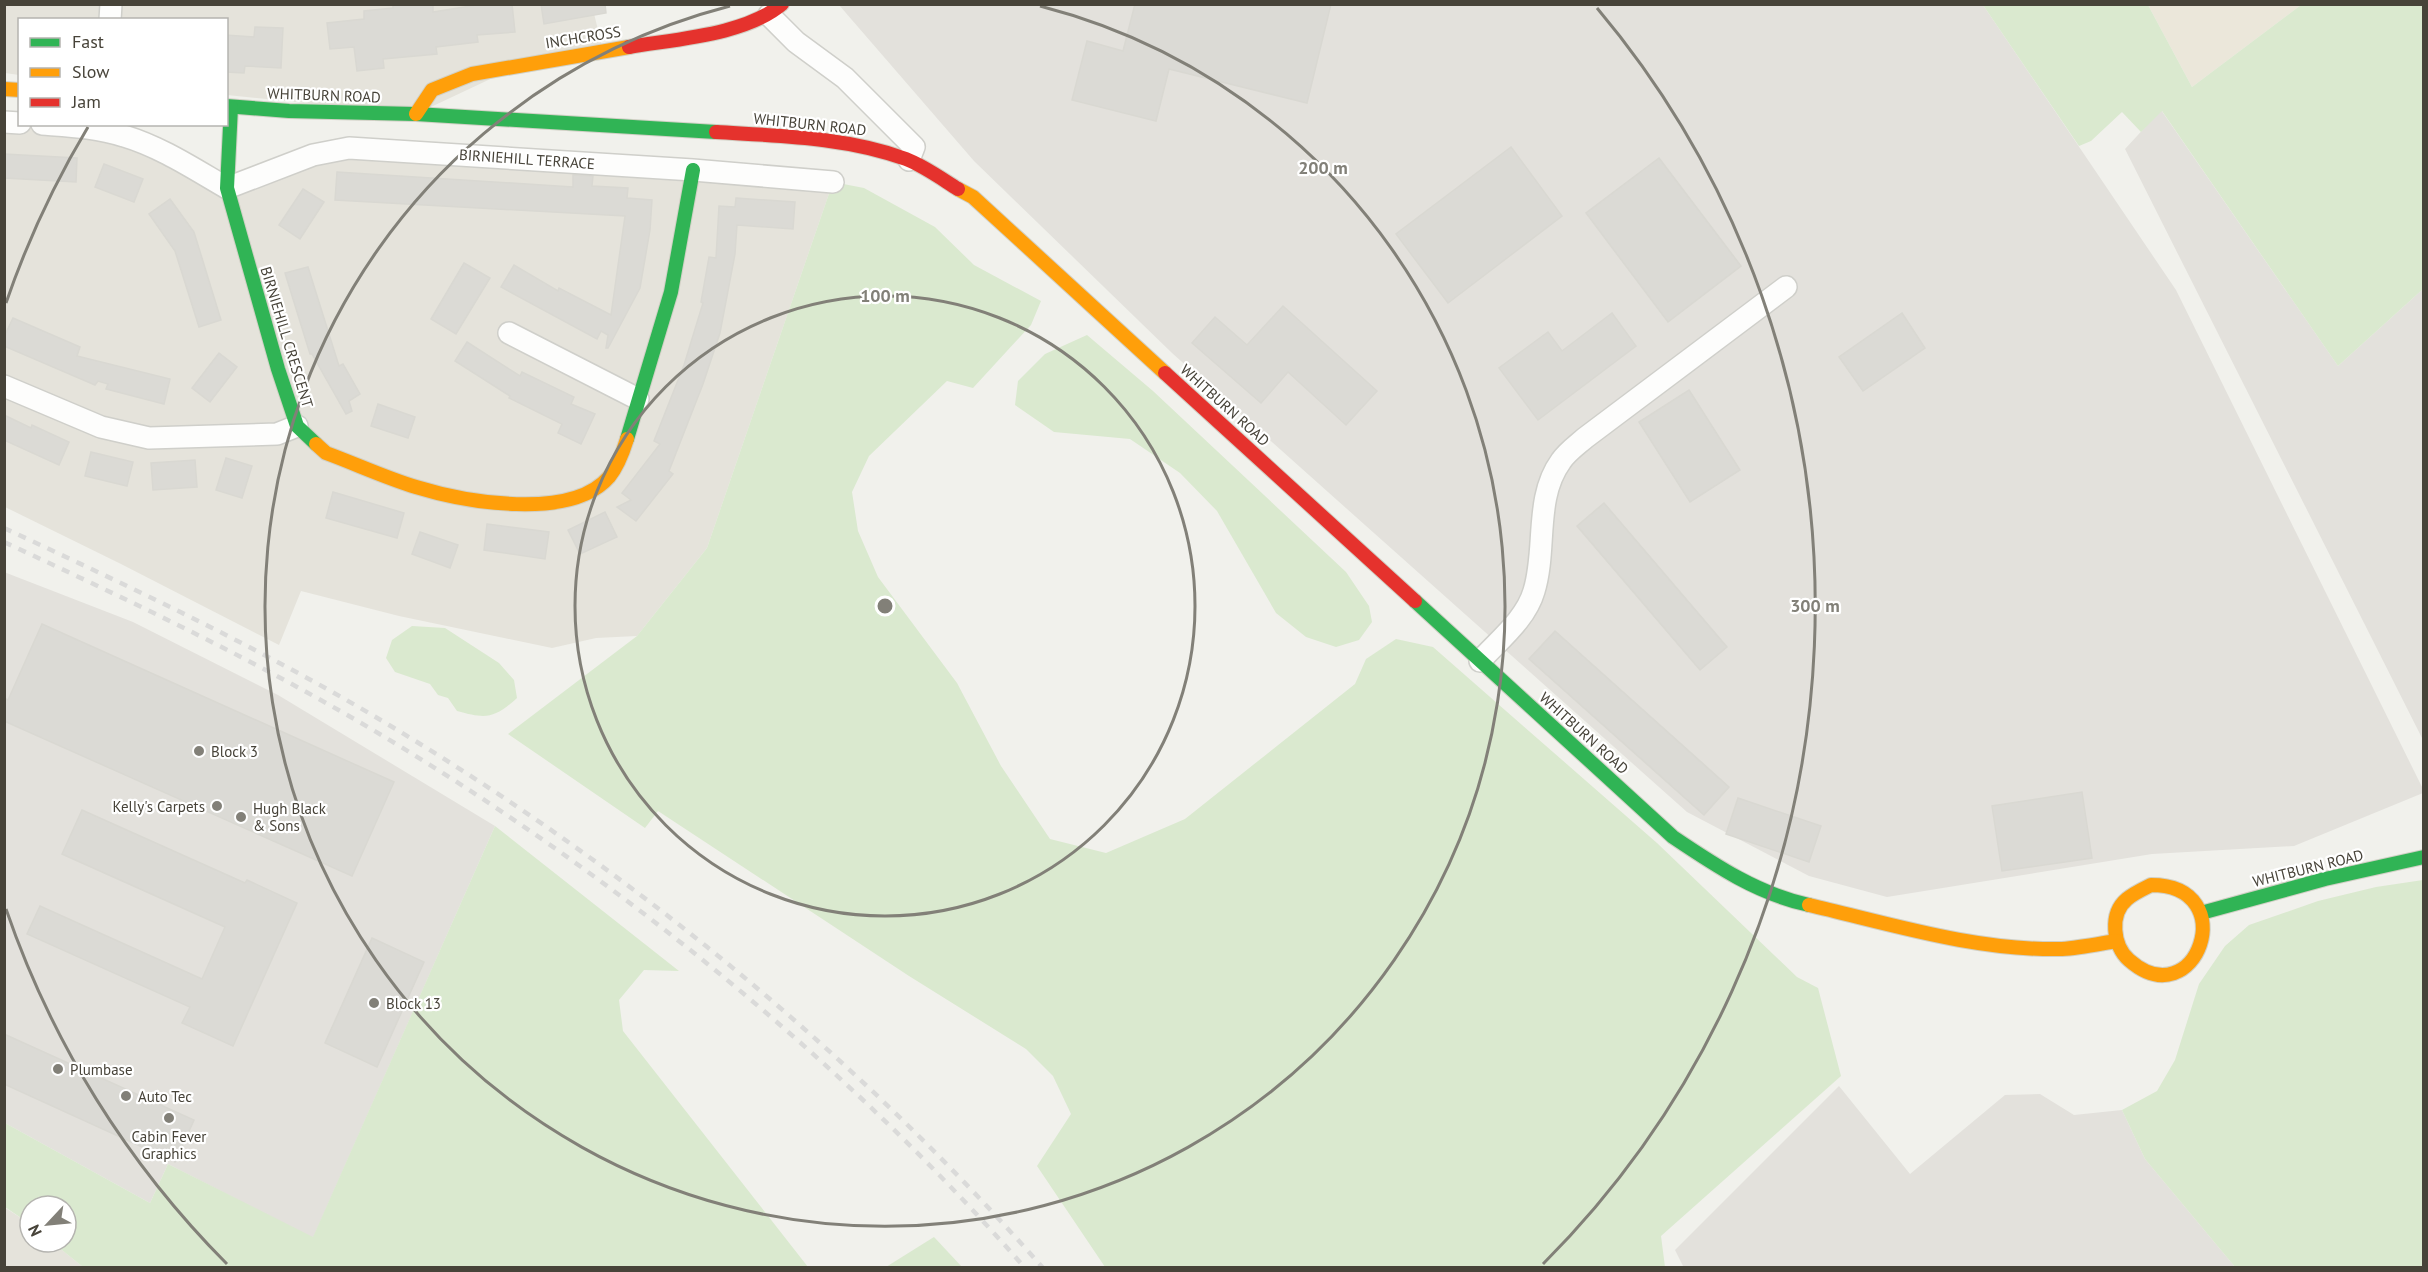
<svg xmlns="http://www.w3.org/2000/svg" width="2428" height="1272" viewBox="0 0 2428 1272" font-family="'PT Sans',sans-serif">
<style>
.residential{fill:#e5e3db}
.commercial{fill:#ebe7da}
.industrial{fill:#e3e1dc}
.green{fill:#dae9cf}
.building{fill:#dbdad5;stroke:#d9d8d2;stroke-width:1.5}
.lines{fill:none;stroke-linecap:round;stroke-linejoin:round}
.street-casing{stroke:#cfcfca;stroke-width:24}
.fast-casing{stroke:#d1d0c5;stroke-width:16}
.slow-casing{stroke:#d1d0c5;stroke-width:16}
.jam-casing{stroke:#d1d0c5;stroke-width:16}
.street{stroke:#fdfdfc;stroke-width:21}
.fast{stroke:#30b455;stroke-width:14}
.slow{stroke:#ff9f0a;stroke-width:14}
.jam{stroke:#e5322d;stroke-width:14}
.rail{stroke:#dadad9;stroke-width:4.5;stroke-dasharray:8 8;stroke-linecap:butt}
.ring{fill:none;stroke:#828078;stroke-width:3}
.poi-dot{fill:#828078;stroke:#fff;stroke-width:2}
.labels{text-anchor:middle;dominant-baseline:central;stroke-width:4.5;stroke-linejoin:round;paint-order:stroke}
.street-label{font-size:15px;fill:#474339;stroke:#fff}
.poi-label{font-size:15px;fill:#474339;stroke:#fff;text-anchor:start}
.centre{fill:#828078;stroke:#fff;stroke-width:3}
.ring-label{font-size:18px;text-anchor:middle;font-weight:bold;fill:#828078;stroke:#fff;stroke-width:4.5;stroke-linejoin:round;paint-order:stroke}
</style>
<rect width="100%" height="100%" fill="#f1f1ec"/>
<g class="residential">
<polygon points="4,5 592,5 603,51 520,65 416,114 227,95 226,20 20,20 19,75 5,73"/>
<polygon points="4,122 83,127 227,187 313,155 833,182 707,548 637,636 596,638 552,648 399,616 301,591 279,645 121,564 5,507"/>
<polygon points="4,1207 30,1224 30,1242 52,1242 83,1267 5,1267"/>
</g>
<polygon class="commercial" points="2148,5 2301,5 2192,87"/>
<g class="industrial">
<polygon points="839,5 1983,5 2176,290 2423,789 2423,793 2294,846 2152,854 1887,897 1809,876 1687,812 1172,353 974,161"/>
<polygon points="2161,110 2338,366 2423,289 2423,740 2125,149"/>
<polygon points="4,572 133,622 278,695 495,826 313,1238 168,1164 150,1203 5,1123"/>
<polygon points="1839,1086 1910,1174 2005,1095 2040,1094 2074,1115 2122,1110 2145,1159 2235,1267 1684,1268 1675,1250"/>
</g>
<g class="green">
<polygon points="1983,5 2148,5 2192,87 2301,5 2423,5 2423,289 2338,366 2162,111 2141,132 2122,112 2091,141 2079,146"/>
<polygon points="833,182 864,188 935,227 974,265 1041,301 1031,325 973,388 947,381 869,456 852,492 858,531 878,577 957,683 1001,766 1050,839 1106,853 1185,819 1355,684 1366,659 1396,639 1433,647 1657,843 1797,977 1818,988 1841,1076 1661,1236 1665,1267 1105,1267 1037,1166 1071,1114 1053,1076 1026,1049 909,976 658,811 645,828 508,734 637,636 707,548"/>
<polygon points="1087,335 1153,391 1346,572 1369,606 1372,622 1359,640 1336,647 1306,637 1276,613 1217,511 1180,473 1130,439 1054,432 1015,405 1018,381 1045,354"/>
<path d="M412,626L445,628L499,663L514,680L517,698C494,719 486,719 457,711L448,698L438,695L430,684L395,672L386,658L392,640Z"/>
<polygon points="495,826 679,971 644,970 619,1000 623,1031 808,1267 83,1267 52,1242 66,1242 66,1206 30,1206 30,1224 5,1207 5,1123 150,1203 168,1164 313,1237"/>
<polygon points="2423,880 2423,1267 2235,1267 2145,1159 2122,1110 2157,1091 2175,1060 2199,984 2225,946 2249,925 2318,901 2376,887"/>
<polygon points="934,1237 962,1267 886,1267"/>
</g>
<g class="building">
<polygon points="433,4 433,12 483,4 512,4 515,32 477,35 478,42 436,47 437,54 383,59 384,68 357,71 354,47 330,49 327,23 364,19 364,11 393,8 393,5"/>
<polygon points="541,4 605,4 606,13 544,24"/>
<polygon points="1135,4 1331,4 1307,103 1169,69 1156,121 1072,100 1087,41 1123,51"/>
<polygon points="255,27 283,28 281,68 245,66 244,73 226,72 226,35 254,37"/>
<polygon points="1511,147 1562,216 1448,303 1396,234"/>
<polygon points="4,154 77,158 76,182 4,178"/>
<polygon points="1659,158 1741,266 1668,322 1586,213"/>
<polygon points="104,164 143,179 134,202 95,187"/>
<polygon points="337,172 573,187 573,175 593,176 592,186 628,188 627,198 652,200 650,230 640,288 608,348 606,348 608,335 601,331 597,339 501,287 514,265 558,291 559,288 611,315 625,216 335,200"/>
<polygon points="303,189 324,202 300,239 279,225"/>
<polygon points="736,198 795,202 793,229 737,225 735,254 720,333 703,384 669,471 673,474 636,521 617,507 631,500 622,493 660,444 654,441 684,365 703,303 701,302 709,257 716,258 719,206 735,207"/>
<polygon points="170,199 194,232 221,320 199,327 175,251 149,214"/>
<polygon points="464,263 490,278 456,334 431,319"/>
<polygon points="308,267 339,366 343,364 360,394 349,401 352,411 346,414 312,354 310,354 285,273"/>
<polygon points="1283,306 1377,391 1346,425 1288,372 1261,403 1192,343 1215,317 1247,345"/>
<polygon points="1612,313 1636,346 1538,420 1499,368 1548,332 1562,351"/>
<polygon points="1902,313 1925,348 1863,391 1839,357"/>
<polygon points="13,318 80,347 77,356 170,379 164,404 106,389 108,384 98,381 95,385 4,346 4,337"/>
<polygon points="467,342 520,376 522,372 574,397 571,404 595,414 581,444 558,433 562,424 509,398 510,396 455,361"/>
<polygon points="219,353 237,367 210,402 192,388"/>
<polygon points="1689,390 1740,470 1690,502 1639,422"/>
<polygon points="378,404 415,417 408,438 371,426"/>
<polygon points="4,415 31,428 32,425 69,442 59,465 4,440"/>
<polygon points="91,452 133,462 127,486 85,476"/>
<polygon points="226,458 252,466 242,498 216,490"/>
<polygon points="195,460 197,487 153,490 151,463"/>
<polygon points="333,492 404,513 397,538 326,518"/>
<polygon points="1604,503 1727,647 1700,670 1577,526"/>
<polygon points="605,512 617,537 580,554 568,530"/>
<polygon points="487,524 549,532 545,559 484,550"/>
<polygon points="420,532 458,545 450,568 412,554"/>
<polygon points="42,624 394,782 352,876 4,721 4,698 8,700"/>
<polygon points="1555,631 1729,787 1704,815 1529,659"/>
<polygon points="2082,792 2092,858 2002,871 1992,806"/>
<polygon points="1738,798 1821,826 1809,862 1726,834"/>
<polygon points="82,810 245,883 247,880 297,903 233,1046 182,1023 190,1007 27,934 40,906 202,979 225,927 62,854"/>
<polygon points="372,938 424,962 377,1067 325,1043"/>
<polygon points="4,1034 194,1120 175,1162 4,1084"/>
</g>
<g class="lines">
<defs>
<g id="street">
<polyline points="769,15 796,42 845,78 914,147 909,160"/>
<polyline points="110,20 111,4"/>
<polyline points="4,122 20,123"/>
<path d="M42,124C69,126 97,127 124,136C161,147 194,169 227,188L313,155L349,148L693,170L833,182"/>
<polyline points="509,333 638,399"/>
<polyline points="4,386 101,427 149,438 277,434 297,426"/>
<path d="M1480,661C1499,640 1526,619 1534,591C1547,549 1534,498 1561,461C1567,452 1577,445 1585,438L1786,287"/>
</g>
<g id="fast">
<polyline points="226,106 289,111 416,114 716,132"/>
<polyline points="231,107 227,188 278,369 297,426 316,444"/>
<polyline points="627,439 671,292 693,170"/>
<path d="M1415,601L1673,837C1716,866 1758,894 1809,905"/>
<polyline points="2201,913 2325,879 2424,857"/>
</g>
<g id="slow">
<polyline points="4,89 20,90"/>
<polyline points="416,114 432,90 472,74 629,47"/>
<polyline points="958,189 973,197 1165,373"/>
<path d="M316,444L326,453C356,464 386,478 416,487C465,502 571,521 609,477C618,466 623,452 627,439"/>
<path d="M2151,885C2244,885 2196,1019 2129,960C2113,946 2109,914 2127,899C2134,893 2143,889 2151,885Z"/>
<path d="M1809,905C1891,924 1976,951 2062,949C2079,948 2098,944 2116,941"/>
</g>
<g id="jam">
<path d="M629,47C675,39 746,35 782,4"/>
<path d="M716,132C780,136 846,137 906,159C924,166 942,179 958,189"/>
<polyline points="1165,373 1415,601"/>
</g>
</defs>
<use href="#street" class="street-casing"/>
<use href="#fast" class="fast-casing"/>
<use href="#slow" class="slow-casing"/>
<use href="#jam" class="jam-casing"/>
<use href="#street" class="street"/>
<use href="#fast" class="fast"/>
<use href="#slow" class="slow"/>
<use href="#jam" class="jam"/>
<g class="rail">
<path d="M4,528C135,589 266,651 389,725C632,871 856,1055 1043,1268"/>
<path d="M4,542C133,602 261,663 383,736C616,876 846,1063 1025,1268"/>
</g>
</g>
<g class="ring">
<circle cx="885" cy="606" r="310"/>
<path d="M1040 6A620 620 0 1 1 730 6"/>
<path d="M227 1264A930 930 0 0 1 6 909M6 303A930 930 0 0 1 88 127M1597 8A930 930 0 0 1 1543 1264"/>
</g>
<g class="poi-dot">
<circle cx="199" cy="751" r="6"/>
<circle cx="217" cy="806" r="6"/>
<circle cx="241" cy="817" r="6"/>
<circle cx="374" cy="1003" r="6"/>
<circle cx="58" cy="1069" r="6"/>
<circle cx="126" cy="1096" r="6"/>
<circle cx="169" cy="1118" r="6"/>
</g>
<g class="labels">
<g class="street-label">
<text transform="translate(583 37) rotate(-9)">INCHCROSS</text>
<text transform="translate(324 95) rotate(2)">WHITBURN ROAD</text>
<text transform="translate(810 124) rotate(6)">WHITBURN ROAD</text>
<text transform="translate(527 159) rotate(4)">BIRNIEHILL TERRACE</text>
<text transform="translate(287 337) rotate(73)">BIRNIEHILL CRESCENT</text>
<text transform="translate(1225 405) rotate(42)">WHITBURN ROAD</text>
<text transform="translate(1584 733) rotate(42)">WHITBURN ROAD</text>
<text transform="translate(2308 868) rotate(-14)">WHITBURN ROAD</text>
</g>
<g class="poi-label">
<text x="211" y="751">Block 3</text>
<text x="205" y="806" text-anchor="end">Kelly's Carpets</text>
<text x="253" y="808">Hugh Black<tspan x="253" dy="17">&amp; Sons</tspan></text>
<text x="386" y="1003">Block 13</text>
<text x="70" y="1069">Plumbase</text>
<text x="138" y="1096">Auto Tec</text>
<text x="169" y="1136" text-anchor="middle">Cabin Fever<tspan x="169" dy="17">Graphics</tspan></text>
</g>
</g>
<circle cx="885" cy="606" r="9" class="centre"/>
<g class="ring-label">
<text x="1323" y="174">200 m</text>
<text x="885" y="302">100 m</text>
<text x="1815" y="612">300 m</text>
</g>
<rect width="2428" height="1272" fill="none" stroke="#474339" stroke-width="12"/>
<rect x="18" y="18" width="210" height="108" fill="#ffffff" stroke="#b5b4b0" stroke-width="1.5"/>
<rect x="30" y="38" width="30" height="9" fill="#30b455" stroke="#b5b4b0" stroke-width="1.5"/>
<text x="72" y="48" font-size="18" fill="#474339">Fast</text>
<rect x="30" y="68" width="30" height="9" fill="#ff9f0a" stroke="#b5b4b0" stroke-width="1.5"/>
<text x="72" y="78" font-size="18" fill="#474339">Slow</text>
<rect x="30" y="98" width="30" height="9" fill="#e5322d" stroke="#b5b4b0" stroke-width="1.5"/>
<text x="72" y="108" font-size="18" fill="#474339">Jam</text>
<g transform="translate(48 1224) rotate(244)"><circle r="28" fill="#ffffff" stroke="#b5b4b0" stroke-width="1.5"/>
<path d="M0-4.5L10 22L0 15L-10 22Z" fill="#828078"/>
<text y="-9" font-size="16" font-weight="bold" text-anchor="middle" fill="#474339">N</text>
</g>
</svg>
